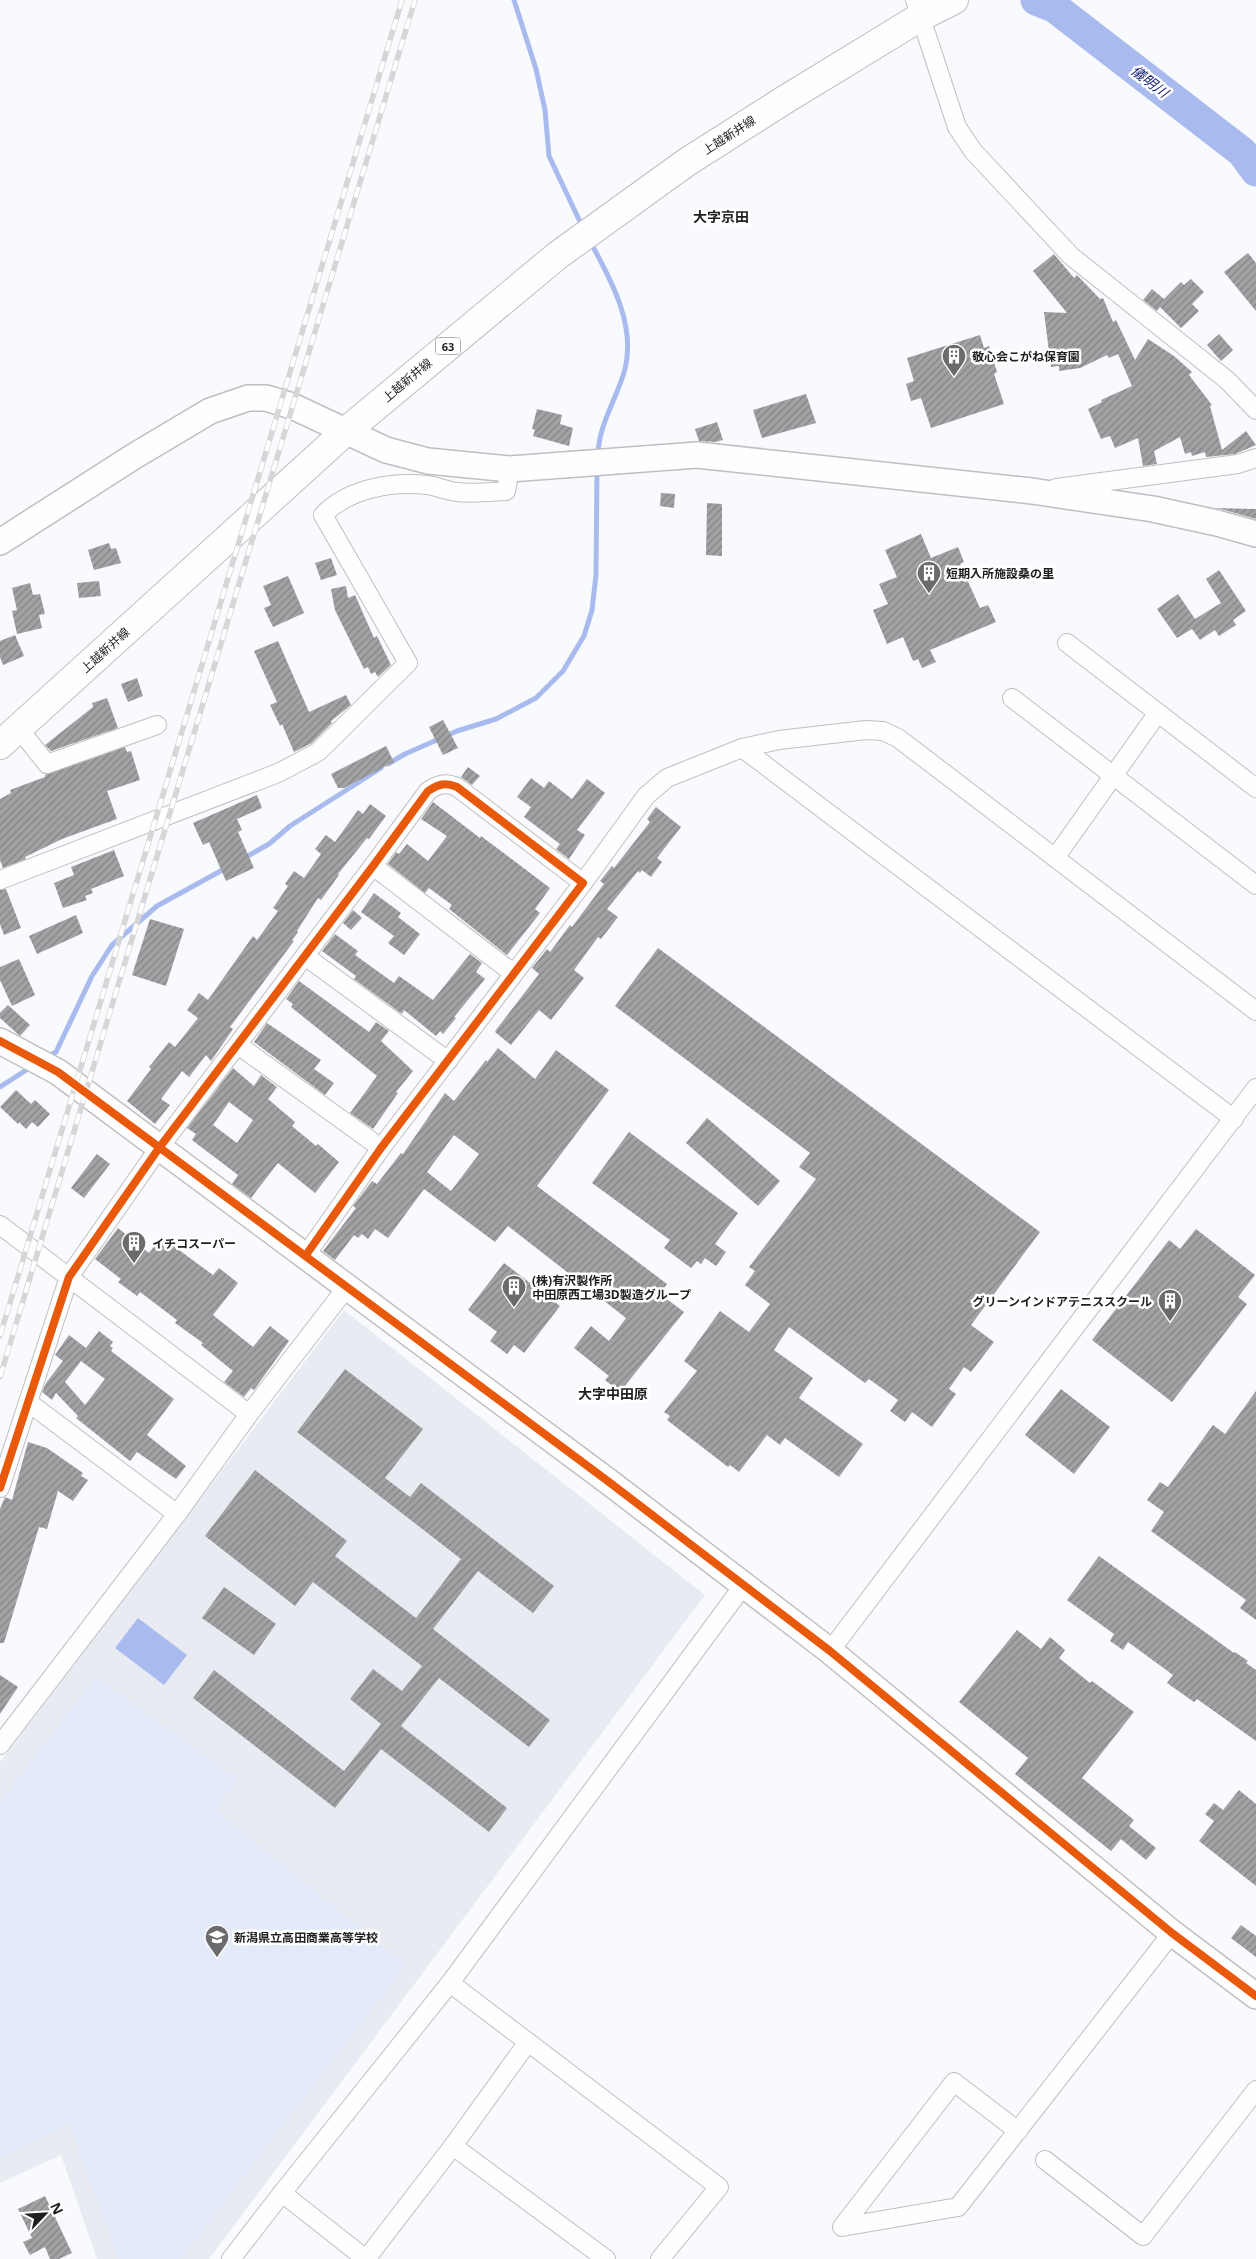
<svg xmlns="http://www.w3.org/2000/svg" width="1256" height="2259" viewBox="0 0 1256 2259" font-family="'Open Sans','Noto Sans JP',sans-serif">
<style>
.built{fill:#e9ebf3}
.grass{fill:#e3eafa}
.water{fill:#a9baee}
.lines{fill:none;stroke-linecap:round;stroke-linejoin:round}
.stream{stroke:#a9baee;stroke-width:5}
.river{stroke:#a9baee;stroke-width:31}
.building{fill:url(#building-hatch);fill-rule:evenodd}
.street-casing{stroke:#bebfc1;stroke-width:20}
.secondary-casing{stroke:#bebfc1;stroke-width:28}
.primary-casing{stroke:#bebfc1;stroke-width:30}
.street{stroke:#fefeff;stroke-width:18}
.secondary{stroke:#fefeff;stroke-width:25}
.primary{stroke:#fefeff;stroke-width:28}
.rail-casing{stroke:#d6d6d7;stroke-width:5.5}
.rail{stroke:#fff;stroke-width:4;stroke-dasharray:11;stroke-linecap:butt}
.cycleway-casing{stroke:#fff;stroke-width:11}
.cycleway{stroke:#e8590c;stroke-width:8}
.labels{text-anchor:middle;dominant-baseline:central;stroke-width:5;stroke-linejoin:round;paint-order:stroke}
.shield{fill:#fff;stroke:#616263;stroke-width:1}
.shield-label{font-size:11px;font-weight:bold;fill:#1d1e20}
.street-label{font-size:12px;fill:#1d1e20;stroke:#fff}
.poi-label{font-size:12px;font-weight:bold;fill:#1d1e20;stroke:#fff;text-anchor:start}
.water-label{font-size:14px;font-style:italic;fill:#1c267b;stroke:#fff}
.neighbourhood-label{font-size:14px;font-weight:bold;fill:#1d1e20;stroke:#fff}
</style>
<defs>
<pattern id="building-hatch" width="6" height="6" patternUnits="userSpaceOnUse" patternTransform="scale(1.25)"><rect width="6" height="6" fill="#a1a2a4"/><path d="M-1 1l2-2M0 6l6-6M5 7l2-2" fill="none" stroke="#838385"/></pattern>
</defs>
<rect width="100%" height="100%" fill="#f8fafd"/>
<polygon class="built" points="344,1310 705,1595 209,2259 97,2259 61,2155 0,2183 0,1762"/>
<polygon class="grass" points="96,1676 237,1779 216,1810 406,1965 181,2259 118,2259 69,2123 3,2158 0,2152 0,1803"/>
<polygon class="water" points="138,1618 187,1655 164,1685 115,1648"/>
<g class="lines">
<g class="stream">
<polyline points="514,0 536,69 545,110 549,156 582,226"/>
<path d="M591,243C611,280 636,325 625,369C617,399 598,425 598,456"/>
<polyline points="388,764 405,754 457,731 496,719 536,698 563,671 584,636 592,610 596,575 597,470"/>
<polyline points="244,858 269,844 290,826 381,768"/>
<polyline points="47,1057 56,1052 92,976 112,945 157,906 226,868"/>
<polyline points="0,1087 31,1067"/>
</g>
<polyline class="river" points="1036,0 1054,7 1242,152 1256,171"/>
</g>
<g class="building">
<polygon points="1248,253 1256,263 1256,311 1224,272"/>
<polygon points="1054,254 1074,278 1077,275 1100,299 1103,298 1113,322 1116,320 1135,360 1148,339 1174,356 1192,372 1189,375 1212,405 1210,406 1222,450 1246,431 1256,445 1235,454 1206,457 1205,452 1192,456 1191,452 1185,454 1180,437 1154,451 1157,464 1143,466 1138,438 1115,448 1110,436 1101,439 1088,409 1102,402 1101,400 1132,386 1118,354 1109,358 1107,355 1080,368 1059,371 1059,366 1051,367 1044,312 1067,313 1033,271"/>
<polygon points="1191,279 1204,292 1192,304 1199,311 1181,328 1160,307 1157,311 1143,300 1152,289 1164,299 1181,282 1184,285"/>
<polygon points="1219,334 1233,350 1221,361 1207,345"/>
<polygon points="980,335 984,348 989,346 997,372 994,374 1004,404 931,428 921,398 911,401 906,384 914,381 907,358"/>
<polygon points="806,394 816,423 762,438 753,410"/>
<polygon points="537,409 562,415 560,424 573,428 569,446 533,436 535,430 532,429"/>
<polygon points="717,422 723,440 715,442 699,441 695,429"/>
<polygon points="661,493 675,494 674,508 660,506"/>
<polygon points="707,503 722,504 722,556 706,555"/>
<polygon points="1213,508 1256,509 1256,519 1221,509"/>
<polygon points="921,534 931,558 958,547 964,562 960,564 980,608 988,605 996,622 930,650 936,662 922,668 918,659 913,661 903,637 887,644 873,610 888,604 879,584 897,577 885,550"/>
<polygon points="109,543 111,549 116,548 121,563 94,570 88,550"/>
<polygon points="331,558 337,575 321,580 315,563"/>
<polygon points="1219,570 1246,611 1233,620 1236,625 1219,636 1215,630 1200,640 1192,629 1177,638 1157,609 1178,594 1195,619 1221,603 1206,579"/>
<polygon points="288,576 304,613 273,627 264,608 271,605 263,586"/>
<polygon points="99,581 101,596 79,598 77,583"/>
<polygon points="30,583 33,595 40,594 45,614 39,615 42,628 17,634 12,611 17,610 12,588"/>
<polygon points="346,586 348,598 355,595 374,638 377,636 391,665 378,677 375,672 371,674 368,667 364,669 335,610 331,589"/>
<polygon points="15,635 24,656 3,665 0,657 0,641"/>
<polygon points="278,641 309,712 346,695 351,705 331,721 332,723 312,743 294,752 282,724 280,726 270,705 277,702 254,651"/>
<polygon points="137,678 143,696 128,702 121,684"/>
<polygon points="107,698 118,728 51,751 45,745 93,707 92,703"/>
<polygon points="443,720 458,748 443,755 429,727"/>
<polygon points="386,746 394,762 344,788 338,788 331,774"/>
<polygon points="125,747 127,752 131,751 140,780 107,791 117,819 62,839 25,857 26,859 3,868 0,860 0,799 11,793 10,790 45,777 45,775"/>
<polygon points="468,767 480,776 472,785 461,777"/>
<polygon points="531,778 544,788 549,781 572,799 587,779 605,793 577,830 585,835 569,859 556,849 560,844 524,817 531,807 517,797"/>
<polygon points="257,795 262,808 237,819 242,830 238,832 254,868 226,881 209,842 203,845 193,823"/>
<polygon points="433,802 480,838 481,836 550,888 535,909 540,913 507,955 449,909 452,905 429,888 425,893 388,864 396,852 399,854 407,844 428,861 447,836 421,819"/>
<polygon points="370,804 386,816 369,839 367,838 338,874 339,875 321,900 318,898 297,931 298,932 292,940 294,941 230,1027 233,1029 211,1061 206,1055 189,1077 182,1071 161,1099 170,1105 155,1124 127,1101 151,1069 149,1067 169,1042 175,1047 198,1018 187,1010 199,993 208,1000 253,936 257,940 278,911 273,908 288,886 285,884 294,871 304,878 321,854 315,849 326,835 335,842 358,810 363,814"/>
<polygon points="656,807 681,827 657,858 662,862 651,877 642,870 640,873 638,871 607,909 618,917 601,939 598,937 574,970 584,978 551,1020 539,1010 511,1045 495,1032 496,1030 539,974 532,968 547,949 550,952 570,925 572,927 604,884 600,881 612,866 614,868 650,822 647,819"/>
<polygon points="114,850 124,876 91,889 93,893 85,896 87,900 63,908 54,883 74,875 71,867"/>
<polygon points="6,889 21,928 4,935 0,924 0,890"/>
<polygon points="374,893 401,913 398,917 420,934 404,955 388,943 394,936 361,912"/>
<polygon points="353,910 362,918 351,930 343,923"/>
<polygon points="76,915 83,933 37,954 29,936"/>
<polygon points="150,919 184,929 166,986 132,975"/>
<polygon points="335,934 358,951 355,955 394,983 399,976 433,1000 470,954 482,963 476,972 485,979 454,1017 456,1018 443,1034 440,1031 436,1036 404,1010 402,1014 354,979 356,976 322,951"/>
<polygon points="658,948 1040,1232 971,1325 994,1342 971,1372 964,1367 949,1389 956,1394 932,1427 912,1412 905,1422 890,1411 898,1400 869,1379 865,1383 789,1327 774,1350 813,1378 799,1398 863,1444 839,1477 785,1438 780,1445 767,1435 739,1472 730,1465 728,1467 667,1420 670,1416 664,1412 697,1371 684,1361 720,1311 749,1332 770,1304 745,1285 755,1271 749,1267 816,1179 799,1167 810,1153 615,1006"/>
<polygon points="19,959 35,995 12,1006 0,980 0,967"/>
<polygon points="299,981 369,1032 376,1022 389,1031 381,1041 413,1071 396,1092 398,1093 373,1129 350,1113 377,1076 291,1007 293,1004 286,999"/>
<polygon points="8,1005 30,1025 20,1036 0,1018 0,1013"/>
<polygon points="267,1023 321,1060 314,1069 334,1083 325,1095 254,1042"/>
<path d="M498,1048L535,1079L556,1050L609,1090L537,1186L667,1284L660,1294L684,1312L620,1392L605,1380L609,1376L574,1348L591,1326L609,1341L626,1318L508,1226L495,1242L424,1189L388,1238L375,1229L368,1239L362,1234L358,1238L354,1235L335,1260L323,1251L356,1208L353,1206L372,1181L377,1184L401,1153L403,1154L445,1093L454,1101L486,1060L487,1062ZM454,1135L479,1154L451,1191L427,1172Z"/>
<path d="M233,1068L254,1086L261,1075L277,1087L268,1099L295,1122L292,1126L316,1146L318,1144L339,1162L315,1193L278,1163L251,1198L232,1184L238,1175L192,1140L196,1134L187,1128ZM229,1102L253,1120L237,1143L213,1125Z"/>
<polygon points="16,1090 31,1104 35,1100 50,1114 38,1127 32,1122 26,1129 19,1122 18,1124 0,1107"/>
<polygon points="707,1118 780,1181 758,1206 686,1143"/>
<polygon points="629,1132 738,1213 715,1244 726,1252 716,1266 705,1258 701,1264 697,1261 691,1268 664,1248 670,1240 592,1183"/>
<polygon points="97,1154 110,1164 84,1198 71,1188"/>
<polygon points="118,1228 149,1253 160,1239 163,1241 164,1239 213,1275 219,1268 238,1283 213,1315 253,1347 270,1326 289,1341 254,1390 251,1388 244,1397 224,1382 233,1371 201,1345 203,1343 175,1323 177,1320 140,1292 137,1296 118,1282 121,1279 95,1259"/>
<polygon points="1196,1229 1255,1275 1238,1297 1247,1304 1172,1402 1092,1340 1169,1240 1180,1249"/>
<polygon points="504,1263 560,1306 524,1353 514,1345 507,1354 490,1341 497,1332 468,1310"/>
<path d="M99,1331L113,1342L110,1346L113,1348L111,1351L174,1399L147,1435L186,1466L176,1479L137,1452L130,1461L76,1418L78,1416L56,1393L52,1400L42,1392L46,1383L63,1361L55,1355L69,1335L86,1348ZM81,1361L105,1379L85,1405L65,1382Z"/>
<polygon points="345,1369 423,1429 385,1478 410,1497 421,1483 554,1586 533,1613 478,1571 433,1629 550,1720 529,1747 439,1678 401,1726 507,1808 489,1832 381,1749 335,1808 193,1698 214,1670 344,1771 381,1724 350,1699 373,1669 402,1691 422,1666 313,1582 295,1606 205,1536 255,1470 347,1541 335,1556 416,1618 461,1559 297,1432"/>
<polygon points="1061,1389 1110,1427 1074,1474 1025,1435"/>
<polygon points="1256,1391 1256,1620 1240,1608 1246,1600 1151,1531 1164,1512 1147,1500 1160,1482 1168,1487 1213,1425 1225,1434"/>
<polygon points="28,1442 47,1448 83,1473 81,1476 88,1480 73,1501 58,1491 47,1529 39,1527 4,1643 0,1643 0,1509 5,1497 12,1500"/>
<polygon points="1099,1556 1234,1653 1235,1652 1248,1661 1246,1663 1256,1670 1256,1741 1197,1699 1194,1702 1167,1683 1173,1675 1128,1642 1123,1650 1110,1641 1114,1634 1067,1600"/>
<polygon points="224,1587 276,1624 254,1655 202,1618"/>
<polygon points="1017,1630 1041,1649 1050,1637 1065,1650 1059,1658 1090,1683 1092,1681 1134,1712 1082,1778 1134,1820 1129,1826 1156,1848 1146,1860 1121,1839 1111,1851 1015,1774 1028,1758 959,1702"/>
<polygon points="0,1675 18,1687 0,1714"/>
<polygon points="1239,1790 1256,1804 1256,1886 1199,1841 1214,1821 1205,1814 1214,1803 1223,1810"/>
<polygon points="1241,1925 1256,1936 1256,1957 1231,1938"/>
<polygon points="45,2196 72,2253 59,2259 50,2259 45,2247 30,2255 23,2242 32,2238 18,2209"/>
</g>
<g class="lines">
<defs>
<g id="street">
<polyline points="915,0 957,127 973,151 1071,256 1227,380 1256,410"/>
<polyline points="1056,488 1238,464 1256,458"/>
<polyline points="1067,643 1256,788"/>
<polyline points="1012,698 1256,885"/>
<polyline points="19,729 47,764 157,725"/>
<polyline points="742,748 1234,1119"/>
<polyline points="1055,858 1157,714"/>
<polyline points="373,866 513,973"/>
<path d="M0,880L278,773L318,752L408,663L323,515C348,489 391,481 427,485C437,486 446,491 457,492C472,494 490,492 506,491L510,469"/>
<polyline points="583,883 646,796 667,778 742,748 779,740 866,730 883,731 898,738 1256,1011"/>
<polyline points="305,956 448,1061"/>
<polyline points="238,1045 381,1148"/>
<polyline points="0,1225 249,1414"/>
<polyline points="28,1402 177,1514"/>
<path d="M0,1488L69,1277L159,1148L373,866L428,791C439,784 445,782 457,787L583,883L381,1148L306,1255"/>
<polyline points="830,1651 1256,1088"/>
<polyline points="0,1745 177,1514 249,1414 347,1287"/>
<polyline points="450,1983 719,2187 660,2259"/>
<polyline points="1018,2131 954,2082 842,2227 958,2207 1172,1933"/>
<polyline points="453,2146 606,2259"/>
<polyline points="1045,2160 1143,2236 1256,2090"/>
<polyline points="282,2193 366,2259"/>
<polyline points="231,2259 282,2193 450,1983 743,1586"/>
<polyline points="366,2259 453,2146 528,2042"/>
</g>
<g id="secondary">
<polyline points="0,542 136,455 210,411 248,398 266,398 292,406 386,450 428,461 510,469 697,455 1032,491 1153,509 1217,523 1256,534"/>
<polyline points="0,1041 58,1072 609,1482 830,1651 1172,1933 1256,1996"/>
</g>
<polyline id="primary" points="0,745 345,432 558,255 687,162 786,99 922,16 954,0"/>
</defs>
<use href="#street" class="street-casing"/>
<use href="#secondary" class="secondary-casing"/>
<use href="#primary" class="primary-casing"/>
<use href="#street" class="street"/>
<use href="#secondary" class="secondary"/>
<use href="#primary" class="primary"/>
<defs>
<g id="rail">
<polyline points="0,1336 402,0"/>
<polyline points="0,1377 415,0"/>
</g>
</defs>
<use href="#rail" class="rail-casing"/>
<use href="#rail" class="rail"/>
<defs>
<g id="cycleway">
<polyline points="0,1041 58,1072 609,1482 830,1651 1172,1933 1256,1996"/>
<path d="M0,1488L69,1277L159,1148L373,866L428,791C439,784 445,782 457,787L583,883L381,1148L306,1255"/>
</g>
</defs>
<use href="#cycleway" class="cycleway-casing"/>
<use href="#cycleway" class="cycleway"/>
</g>
<defs>
<symbol id="building-pin" viewBox="-11 -11 22 30"><path d="M0 17L-7.5 6A9.5 9.5 0 1 1 7.5 6Z" fill="#6a6b6d" stroke="#fff"/><path d="M-4-6H4V6H1V3H-1V6H-4ZM-2.5-4.3h1.7v1.8h-1.7ZM.8-4.3h1.7v1.8H.8ZM-2.5-1h1.7V.8h-1.7ZM.8-1h1.7V.8H.8Z" fill="#fff"/></symbol>
<symbol id="school-pin" viewBox="-11 -11 22 30"><path d="M0 17L-7.5 6A9.5 9.5 0 1 1 7.5 6Z" fill="#6a6b6d" stroke="#fff"/><path d="M0-5L7-2L0 1L-7-2ZM-4 1L0 2.5L4 1V4Q0 6-4 4Z" fill="#fff"/></symbol>
</defs>
<g fill-rule="evenodd">
<use href="#building-pin" x="940" y="342" width="28" height="38"/>
<use href="#building-pin" x="915" y="559" width="28" height="38"/>
<use href="#building-pin" x="120" y="1229" width="28" height="38"/>
<use href="#building-pin" x="500" y="1273" width="28" height="38"/>
<use href="#building-pin" x="1156" y="1287" width="28" height="38"/>
<use href="#school-pin" x="203" y="1923" width="28" height="38"/>
</g>
<g class="labels">
<rect class="shield" x="435.5" y="337.5" width="25" height="17" rx="4"/>
<g class="shield-label">
<text x="448" y="346">63</text>
</g>
<g class="street-label">
<text transform="translate(729 135) rotate(-33)">上越新井線</text>
<text transform="translate(407 380) rotate(-40)">上越新井線</text>
<text transform="translate(105 650) rotate(-42)">上越新井線</text>
</g>
<g class="poi-label">
<text x="972" y="356">敬心会こがね保育園</text>
<text x="946" y="573">短期入所施設桑の里</text>
<text x="152" y="1243">イチコスーパー</text>
<text x="532" y="1280">(株)有沢製作所<tspan x="532" dy="14">中田原西工場3D製造グループ</tspan></text>
<text x="1152" y="1301" text-anchor="end">グリーンインドアテニススクール</text>
<text x="234" y="1937">新潟県立高田商業高等学校</text>
</g>
<g class="water-label">
<text transform="translate(1150 81) rotate(38)">儀明川</text>
</g>
<g class="neighbourhood-label">
<text x="721" y="216">大字京田</text>
<text x="613" y="1393">大字中田原</text>
</g>
</g>
<g transform="translate(45 2214) rotate(65)" stroke="#ffffff" stroke-width="4" paint-order="stroke">
<path d="M0-4L9 19L0 12L-9 19Z" fill="#1d1e20"/>
<text y="-8" font-size="14" font-weight="bold" text-anchor="middle" fill="#1d1e20">N</text>
</g>
</svg>
